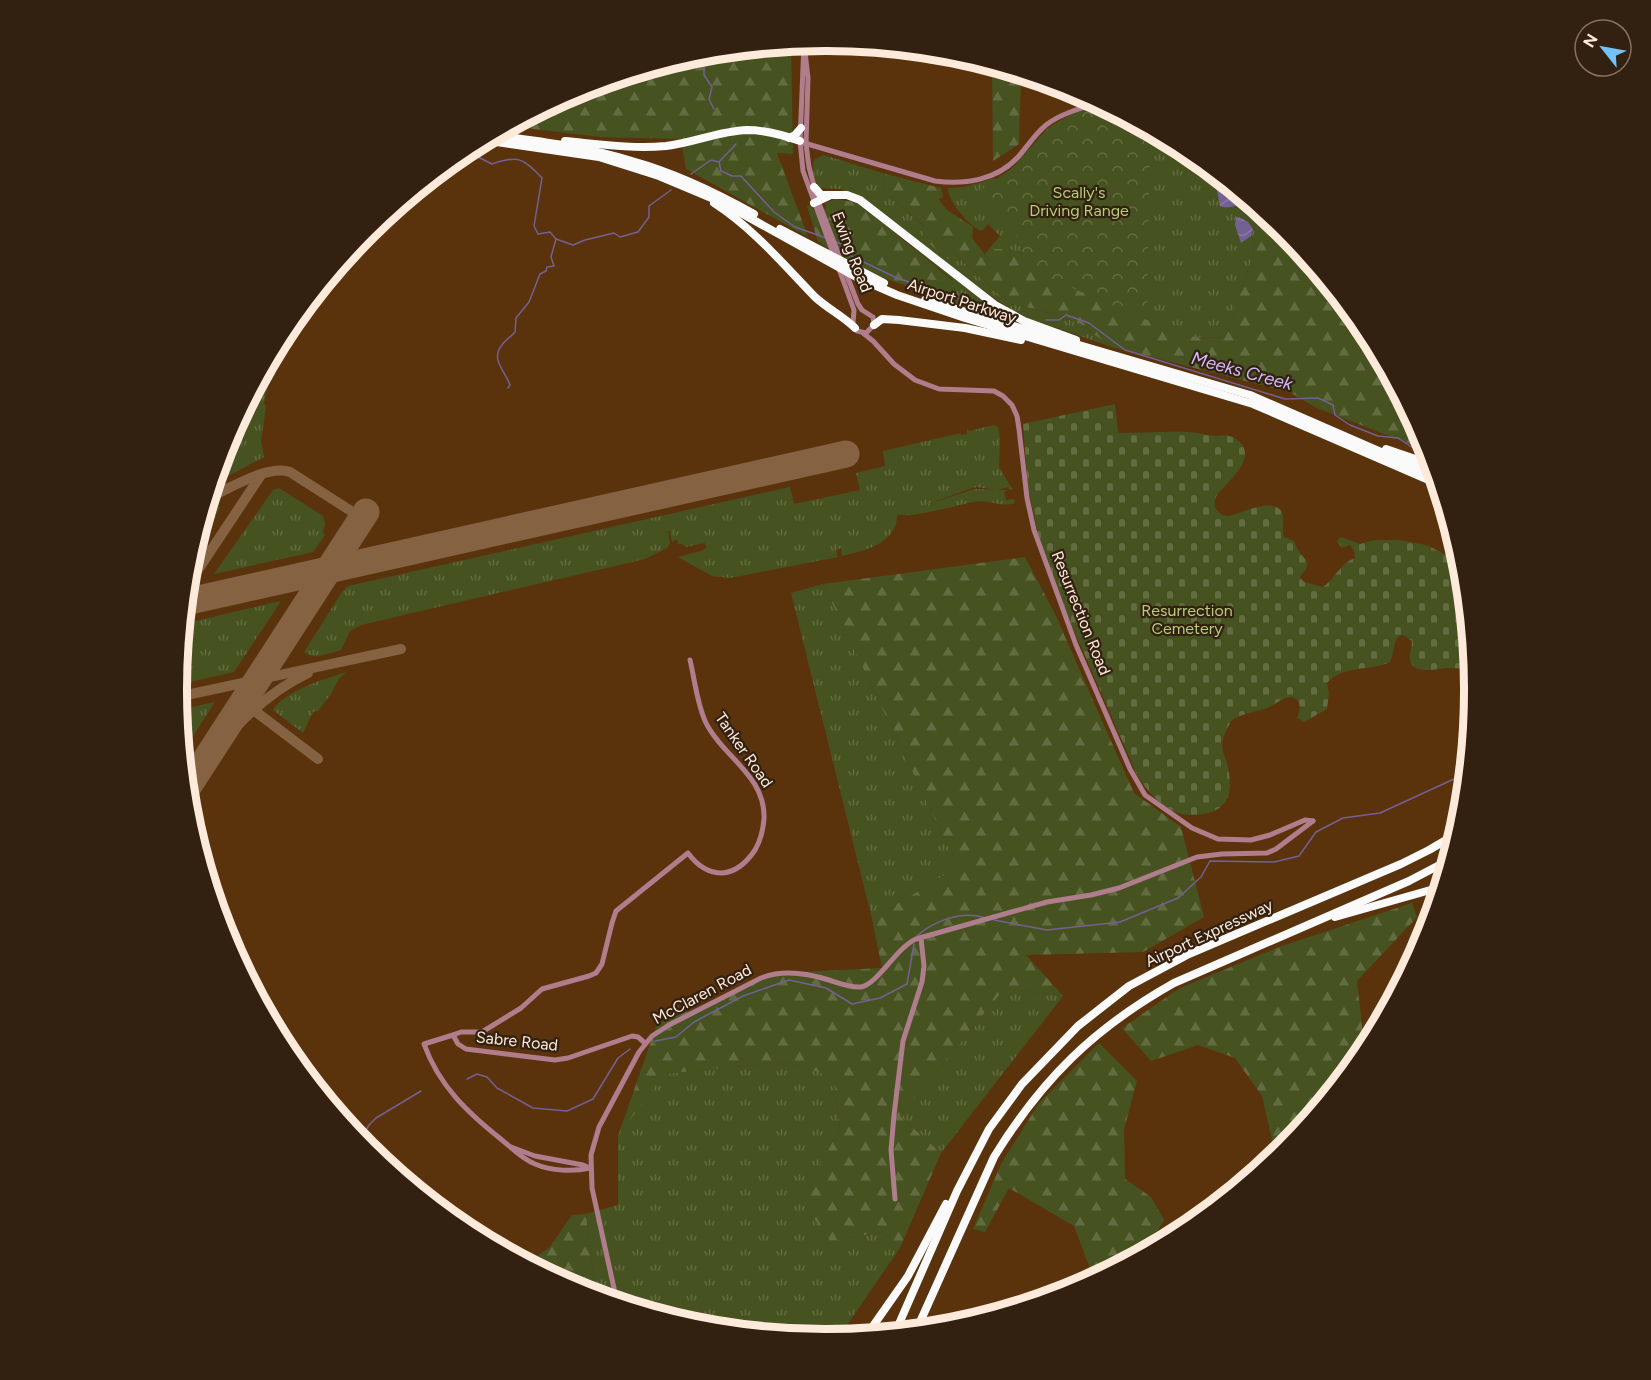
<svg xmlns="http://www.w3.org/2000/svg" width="1651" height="1380" viewBox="0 0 1651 1380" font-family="Figtree,sans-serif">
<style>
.grass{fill:url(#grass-tufts)}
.forest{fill:url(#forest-firs)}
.cemetery{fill:url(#cemetery-stones)}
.park{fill:url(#park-crowns)}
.water{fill:url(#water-waves)}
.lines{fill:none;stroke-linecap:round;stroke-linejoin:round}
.stream{stroke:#736094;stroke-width:1.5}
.taxiway{stroke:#846242;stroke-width:10}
.runway{stroke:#846242;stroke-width:27}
.minor{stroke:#af7d8b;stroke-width:5}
.highway{stroke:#fafafa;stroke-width:8}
.labels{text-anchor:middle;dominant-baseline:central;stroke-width:4.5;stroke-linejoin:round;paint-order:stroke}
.park-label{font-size:16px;fill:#b8cd77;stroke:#322011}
.street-label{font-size:16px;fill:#feeada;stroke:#322011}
.water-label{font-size:18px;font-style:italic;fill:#d0bafa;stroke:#322011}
.rim{fill:none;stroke:#feeada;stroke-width:8}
</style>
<defs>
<pattern id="grass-tufts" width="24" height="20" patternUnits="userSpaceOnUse" patternTransform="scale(1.5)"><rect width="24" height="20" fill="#475221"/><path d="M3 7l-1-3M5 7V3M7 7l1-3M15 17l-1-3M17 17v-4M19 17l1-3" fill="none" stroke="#636b41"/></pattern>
<pattern id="forest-firs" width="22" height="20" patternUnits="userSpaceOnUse" patternTransform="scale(1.5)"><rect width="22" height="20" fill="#475221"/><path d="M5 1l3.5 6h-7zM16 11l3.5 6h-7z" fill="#636b41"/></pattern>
<pattern id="cemetery-stones" width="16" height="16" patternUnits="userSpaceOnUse" patternTransform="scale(1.5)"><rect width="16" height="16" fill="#475221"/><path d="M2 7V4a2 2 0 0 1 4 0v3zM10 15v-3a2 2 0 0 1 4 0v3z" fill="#636b41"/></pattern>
<pattern id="park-crowns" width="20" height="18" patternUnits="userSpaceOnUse" patternTransform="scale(1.5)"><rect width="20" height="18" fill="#475221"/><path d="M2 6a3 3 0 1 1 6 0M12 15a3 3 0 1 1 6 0" fill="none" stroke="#636b41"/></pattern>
<pattern id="water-waves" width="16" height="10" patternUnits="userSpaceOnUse" patternTransform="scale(1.5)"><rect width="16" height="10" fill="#736094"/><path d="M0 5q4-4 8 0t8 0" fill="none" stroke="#8877a2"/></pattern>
</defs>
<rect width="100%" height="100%" fill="#5a330d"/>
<g class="grass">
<path d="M1150,131L1187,150L1258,209L1253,255L1225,338L1195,337L1147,320L1023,254L1009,249L990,262L985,254L1000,236L988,224L982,231C970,228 947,200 948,188L964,187L995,178L997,181L1007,221L1015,230L1149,161Z"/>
<path d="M824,155L886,174L882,189L1010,304L1047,311L1085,326L1092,333L1112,347L1028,318L1010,309L968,280L863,197L840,189L820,188C815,181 810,167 815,159Z"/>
<polygon points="885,223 992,307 1024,324 959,305 909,288 922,289 916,279 953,280"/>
<polygon points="278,343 264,403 266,406 261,442 264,457 213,484 226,441"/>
<path d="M994,425L998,427L1000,439L999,467L1012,489L1009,490L1008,487L998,490L977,487L969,489L917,508L974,489L1007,490L1004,492L1006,500L1014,499L1015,503C1000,508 988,499 973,502C958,505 910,519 898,514C896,518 897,523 895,527C885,547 861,551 842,556L841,548L836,550L838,557L730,578L712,576L678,557L701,551L706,548L705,543L686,547L682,544H678L677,539L672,542L670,531H668L670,543L667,548L645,559L361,625L350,631L341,650C329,653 315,660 304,652L342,592L348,586L790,487L794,504L860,490L856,473L885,466L883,451L961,433V435L967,434V429H968L969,431Z"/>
<polygon points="279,488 323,516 325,524 323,533 325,535 313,552 214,574 273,490"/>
<polygon points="218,506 220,508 193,550 204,513"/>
<polygon points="823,584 958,867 872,919 791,593"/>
<polygon points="281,601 234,672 176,685 182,624"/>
<path d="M346,672L338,680L331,694L318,711L313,712L303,733L273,710C284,691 325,679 346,672Z"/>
<polygon points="215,702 182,753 178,710"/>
<polygon points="1005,988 1063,996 941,1153 900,1116"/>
<polygon points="785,1062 834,1077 840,1128 801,1200 830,1241 882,1232 900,1248 838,1338 825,1339 698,1327 602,1298 593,1273 586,1214 618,1205 618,1136 663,1074"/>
</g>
<g class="forest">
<polygon points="791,44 793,154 777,153 808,237 686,169 681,139 600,137 509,126 577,90 699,53"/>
<polygon points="992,65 1021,74 1019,144 993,161"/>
<polygon points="886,174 941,188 943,197 938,199 947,210 973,227 972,238 990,261 996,258 994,249 1009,249 1023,254 1026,260 1050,278 1147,320 1195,337 1225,338 1253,255 1258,209 1285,231 1366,329 1426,442 1428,451 1317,408 1289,392 1112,347 1092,333 1085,326 1047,311 1010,304 956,255 947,259 923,238 925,227 882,189"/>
<path d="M835,199L854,202L865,208L953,281L916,279L922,289C890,285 846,259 818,242L807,206L811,205L815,212L826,208L825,203Z"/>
<polygon points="1025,557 1055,614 1134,793 1181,827 1204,917 1143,952 1026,955 1063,996 1005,988 900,1116 941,1153 900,1248 882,1232 830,1241 801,1200 840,1128 834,1077 785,1062 664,1074 618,1136 657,1024 780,973 882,968 872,919 958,867 823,584"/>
<polygon points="1412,903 1417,917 1357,981 1365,1052 1285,1149 1276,1157 1262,1096 1235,1058 1198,1045 1151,1061 1122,1028 1180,988 1279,947"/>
<polygon points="1099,1043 1137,1081 1124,1129 1125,1179 1151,1197 1164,1220 1146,1252 1130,1260 1091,1271 1074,1226 1009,1188 985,1232 973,1229 1001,1164 1039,1103"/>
<polygon points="586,1214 593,1273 602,1298 577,1290 526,1263 549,1248 572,1215"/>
</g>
<path class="cemetery" d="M1115,404L1118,433C1141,433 1164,431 1187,432C1196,432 1206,435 1215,436C1219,436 1225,435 1229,436C1234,437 1241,442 1243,446C1253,464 1223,485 1216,497C1211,507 1219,516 1229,516C1242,513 1276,496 1282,513C1285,521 1281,529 1284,537L1294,541C1296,544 1296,547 1298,550C1307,564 1313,560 1300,577L1304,582L1323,587C1336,578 1339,564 1355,558L1354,551L1350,545L1342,548L1337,541L1341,537L1360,544L1374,540H1399L1426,545L1462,562L1473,669C1465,669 1457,668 1449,668C1439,668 1413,676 1410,660C1409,654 1412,647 1412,641L1403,635L1399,636C1392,643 1395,653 1390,662C1369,672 1344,664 1327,683L1329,693L1327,709L1304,722L1297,718C1299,712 1302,706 1297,700C1289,691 1276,705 1267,708C1255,712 1243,713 1232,720C1227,728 1222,738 1222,746C1223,756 1228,763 1229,773C1234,803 1219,815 1191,815C1167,815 1149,794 1137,775L1069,619L1039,538L1028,488L1023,424Z"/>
<polygon class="park" points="1101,104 1150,131 1147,320 1049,278 1025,260 1015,231 976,193 1011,169 1048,128 1071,114"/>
<g class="water">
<path d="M1219,177L1246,199C1240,205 1228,210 1220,206L1216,185Z"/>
<polygon points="1239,217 1248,222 1253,229 1251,236 1241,243 1235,225 1236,218"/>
</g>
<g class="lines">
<g class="stream">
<polyline points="698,53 704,63 704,75 712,87 709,99 714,109"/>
<path d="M455,158L458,159L463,153L476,156L492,164C518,155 523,158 542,178L534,226L538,234L550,232L556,239L573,245L585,240L614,233L620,237L638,232L649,217V206L671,190"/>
<polyline points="719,162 736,144"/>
<polyline points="691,174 711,160 719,162 721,171 732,176 741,176 774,212 795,227 826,238"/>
<polyline points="836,242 842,244 851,256 897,278 984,307"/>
<polyline points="1046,320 1059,320 1066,315 1089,323 1125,350 1285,399 1318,398 1333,405 1335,415 1350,425 1378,436 1398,438 1413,448 1429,453"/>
<path d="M508,388L510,385C505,371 490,359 502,345C505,340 511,337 515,332L516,318L529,302L540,274L546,271L547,267L554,266L551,257L556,239"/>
<polyline points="994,920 1047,930 1120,922 1178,898 1201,877 1210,861 1274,862 1299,856 1316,832 1343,818 1380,813 1467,773"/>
<path d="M917,936C933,921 961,911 983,917"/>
<polyline points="655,1041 676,1037 694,1022 743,996 789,980 826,988 852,1004 880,998 907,984 914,944"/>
<polyline points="467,1079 477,1074 487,1077 497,1088 533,1108 567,1111 593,1099 618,1058 630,1049"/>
<polyline points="359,1141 369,1125 376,1118 421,1091"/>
</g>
<g class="taxiway">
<path d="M208,498C229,489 268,464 290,472L362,518"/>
<polyline points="186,588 261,475"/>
<polyline points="177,697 401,649"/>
<polyline points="243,702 318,759"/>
<path d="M196,774C229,733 260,696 308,673"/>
</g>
<g class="runway">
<polyline points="185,602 846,454"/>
<polyline points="186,790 366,512"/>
</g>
<g class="minor">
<polygon points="804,43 808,78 806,144 809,167 818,201 858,304 862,310 873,317 874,325 866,333 857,331 853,323 854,310 803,171 800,141"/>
<path d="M804,143L935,181C965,185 997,180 1018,157C1027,147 1035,134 1046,125C1060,114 1081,108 1098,103"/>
<polyline points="863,333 873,341 894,364 915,380 939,389 994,391 1003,396 1012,405 1017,416 1019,429 1027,498 1034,530 1076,645 1130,769 1145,795 1192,828 1218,839 1251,840 1270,835 1305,820 1313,821"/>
<path d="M453,1035L461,1032H482L521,1008L542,989L589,976L596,973L602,964L612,923L616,911L688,853C696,864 707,873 722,873C737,872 747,862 755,850C761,840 763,830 764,819C766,776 723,757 706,723C697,704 695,681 690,660"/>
<polyline points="511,1147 535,1156 583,1165 590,1168"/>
<path d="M590,1168C574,1172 551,1171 535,1164C522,1159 513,1149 502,1140C468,1113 439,1086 424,1044L453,1035L458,1044L466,1049L555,1060L568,1058L632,1036L638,1037L645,1043"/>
<polyline points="895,1199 891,1150 894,1115 903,1041 922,982 924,966 921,938"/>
<path d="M617,1302L592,1188L591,1155L599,1127L639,1052L652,1036L669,1025L761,978C783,969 807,973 829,980C838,983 851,988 861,987C878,984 896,948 916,939L1047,902L1091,895L1119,888L1197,857L1222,854L1267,853L1276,849L1313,821"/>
</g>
<g class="highway">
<path d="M493,135C539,141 587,147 632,161C675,173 715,192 754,214"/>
<polyline points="789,138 795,135 801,128"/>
<polyline points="483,140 599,157 659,176 721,202 858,278 897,295 965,318 1253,404 1438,484"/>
<path d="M565,141C598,144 632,149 666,146C693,143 719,131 747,130C765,130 783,135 800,141"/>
<polyline points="814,187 821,195 847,195 860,200 995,305 1024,321 1076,340"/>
<path d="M714,203C754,229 783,264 815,297C828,309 843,316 855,328"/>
<polyline points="814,203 829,196"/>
<polyline points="780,229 884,283"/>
<polyline points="925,300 1250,395 1436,476"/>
<polyline points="874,325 882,319 899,320 965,328 1021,340"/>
<polyline points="1386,449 1433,465"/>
<polyline points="1335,917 1441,887"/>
<path d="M916,1331L994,1157C1042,1079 1094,1028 1174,983L1409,881L1449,860"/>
<polyline points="895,1333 957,1191 989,1129 1022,1084 1078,1026 1129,986 1189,954 1401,864 1429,850 1458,833"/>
<polyline points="866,1336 908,1276 946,1204"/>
</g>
</g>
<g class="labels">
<g class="park-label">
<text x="1079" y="192">Scally's<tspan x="1079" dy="18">Driving Range</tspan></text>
<text x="1187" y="610">Resurrection<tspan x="1187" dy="18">Cemetery</tspan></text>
</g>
<g class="street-label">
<text transform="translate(852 252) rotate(69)">Ewing Road</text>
<text transform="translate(962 301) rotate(18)">Airport Parkway</text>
<text transform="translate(1081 613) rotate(68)">Resurrection Road</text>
<text transform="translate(744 750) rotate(55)">Tanker Road</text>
<text transform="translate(1209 933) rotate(-25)">Airport Expressway</text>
<text transform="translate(702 994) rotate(-28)">McClaren Road</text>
<text transform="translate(517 1041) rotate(6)">Sabre Road</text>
</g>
<g class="water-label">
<text transform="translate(1242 371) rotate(15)">Meeks Creek</text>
</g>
</g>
<path d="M0 0H1651V1380H0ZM825 51H826A638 638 0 0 1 1464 689V691A638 638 0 0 1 826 1329H825A638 638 0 0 1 187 691V689A638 638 0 0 1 825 51Z" fill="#322011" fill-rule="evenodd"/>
<path class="rim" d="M825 51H826A638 638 0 0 1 1464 689V691A638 638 0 0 1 826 1329H825A638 638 0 0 1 187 691V689A638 638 0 0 1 825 51Z"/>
<g transform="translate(1603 48) rotate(301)"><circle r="28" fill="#322011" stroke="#847161" stroke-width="1.5"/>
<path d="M0-4.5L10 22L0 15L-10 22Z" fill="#73c1f6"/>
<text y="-9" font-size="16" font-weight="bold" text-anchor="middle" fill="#feeada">N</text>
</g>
</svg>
